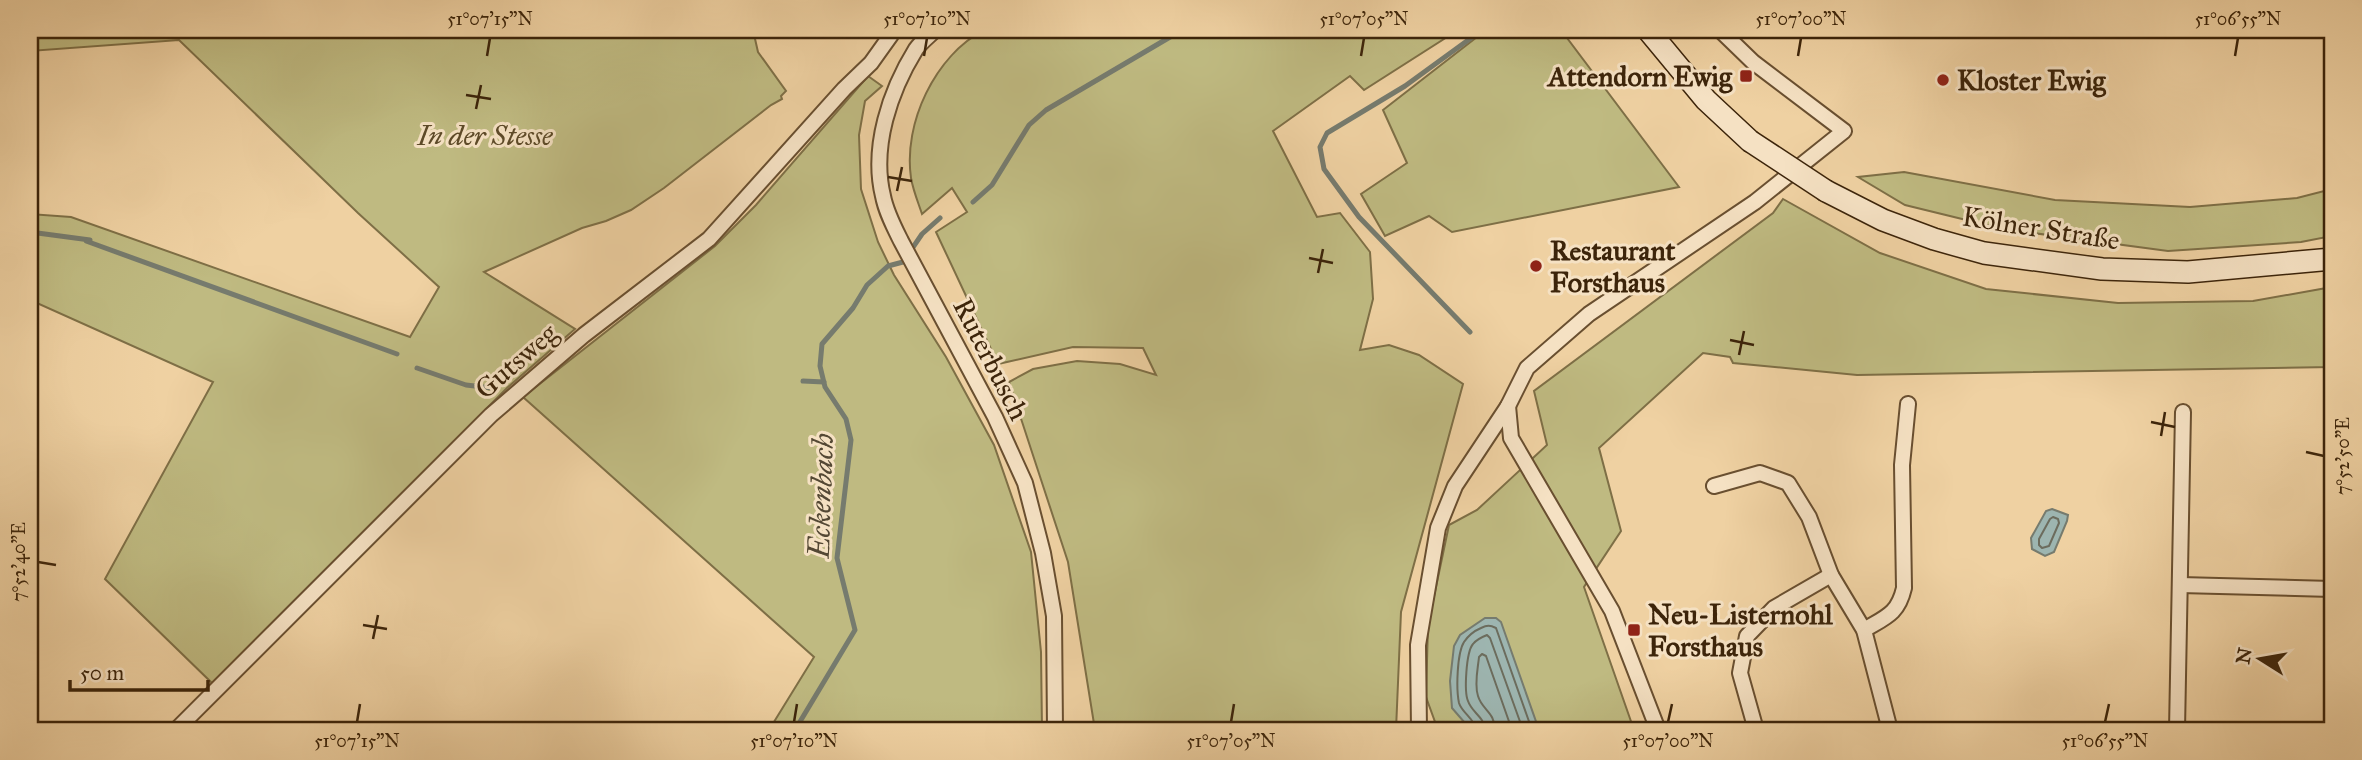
<svg xmlns="http://www.w3.org/2000/svg" width="2362" height="760" viewBox="0 0 2362 760" font-family="'IM FELL Great Primer',serif">
<style>
.green{fill:#bfba81;stroke:#7e6f46;stroke-width:2}
.water{fill:#9db5b0;stroke:#767b6e;stroke-width:2}
.lines{fill:none;stroke-linecap:round;stroke-linejoin:round}
.shore{stroke:#6c6c5d;stroke-width:2}
.stream{stroke:#767b6e;stroke-width:5}
.minor-casing{stroke:#694f30;stroke-width:18}
.secondary-casing{stroke:#3c240a;stroke-width:24}
.minor{stroke:#f5e1c3;stroke-width:14}
.secondary{stroke:#f5e1c3;stroke-width:21}
.secondary-bridge-casing{stroke:#3c240a;stroke-width:24;stroke-linecap:butt}
.secondary-bridge{stroke:#f5e1c3;stroke-width:21}
.ticks{fill:none;stroke:#3c240a;stroke-width:2.5}
.poi-dot{fill:#8f2418;stroke:#f5e1c3;stroke-width:2.5}
.labels{text-anchor:middle;dominant-baseline:central;stroke-width:6;stroke-linejoin:round;paint-order:stroke}
.poi-label{font-size:28px;font-weight:bold;fill:#3c240a;stroke:#f5e1c3;text-anchor:start}
.park-label{font-size:28px;font-style:italic;fill:#5d4a28;stroke:#f5e1c3}
.street-label{font-size:28px;fill:#3c240a;stroke:#f5e1c3}
.water-label{font-size:30px;font-style:italic;fill:#544834;stroke:#f5e1c3}
.neatline{fill:none;stroke:#3c240a;stroke-width:2.5}
.ticks-label{font-size:18px;text-anchor:middle;fill:#3c240a}
</style>
<rect width="100%" height="100%" fill="#efd1a2"/>
<filter id="stains"><feTurbulence type="fractalNoise" baseFrequency=".00286" numOctaves="4"/><feColorMatrix values="0 0 0 0 .2 0 0 0 0 .09 0 0 0 0 .02 0 0 0 .5 -.17"/></filter>
<radialGradient id="worn" r=".72"><stop offset=".6" stop-color="#630" stop-opacity="0"/><stop offset="1" stop-color="#630" stop-opacity=".3"/></radialGradient>
<g class="green">
<polygon points="30,30 753,30 758,52 786,91 781,96 782,99 771,105 664,188 631,210 606,221 582,228 484,272 575,329 507,388 212,683 105,579 213,382 37,303 30,313 30,214 71,217 410,337 439,287 358,213 179,40 30,51"/>
<path d="M984,30H1458L1364,90L1350,76L1273,131L1317,217L1340,213L1370,252L1373,299L1360,350L1389,345L1419,355L1463,384L1401,612L1396,730H1095L1068,562L1009,382L1033,369L1077,361L1120,364L1156,375L1143,348L1073,347L998,364L936,232L967,212L952,188L922,214C918,202 913,190 911,178C903,123 935,56 984,30Z"/>
<polygon points="1486,30 1561,30 1679,187 1452,232 1429,216 1385,236 1361,194 1407,163 1383,110"/>
<polygon points="868,76 882,86 865,101 859,135 861,189 878,242 894,275 946,357 994,445 1031,552 1041,652 1042,730 769,730 814,657 523,397 715,246 756,205"/>
<polygon points="1904,172 2055,200 2190,207 2297,198 2332,189 2332,236 2301,242 2168,251 2003,229 1905,205 1858,177"/>
<polygon points="1783,199 1880,253 1986,289 2118,303 2253,301 2332,287 2332,367 1857,375 1733,363 1730,357 1703,353 1599,448 1621,531 1584,587 1634,730 1438,730 1426,697 1428,625 1449,525 1477,510 1547,445 1534,391 1773,213"/>
</g>
<g class="water">
<polygon points="2052,509 2068,515 2067,521 2054,552 2045,556 2032,549 2031,538 2046,511"/>
<polygon points="1485,618 1496,618 1501,622 1539,730 1471,730 1452,708 1450,681 1454,646 1460,635"/>
</g>
<g class="lines">
<g class="shore">
<polygon points="2053,517 2058,519 2059,523 2049,546 2042,548 2039,545 2039,539 2050,519"/>
<path d="M1476,730C1475,719 1462,713 1459,703C1456,689 1457,653 1464,642C1468,636 1474,631 1481,628C1487,625 1490,625 1496,628L1532,730"/>
<path d="M1485,730C1484,716 1472,713 1468,701C1464,692 1466,652 1473,644C1476,640 1482,637 1487,635L1490,638L1523,730"/>
<path d="M1495,730C1495,712 1482,710 1478,696C1474,684 1478,668 1479,657L1482,654L1486,656L1512,730"/>
</g>
<g class="stream">
<polyline points="973,202 992,185 1029,125 1046,110 1182,30"/>
<polyline points="30,232 90,240 86,241 397,354"/>
<polyline points="1470,332 1359,217 1324,169 1320,147 1327,133 1405,86 1482,30"/>
<polyline points="417,368 466,385 492,388"/>
<polyline points="803,381 824,382"/>
<polyline points="795,730 855,630 837,558 851,440 846,419 825,387 820,366 822,344 853,308 867,285 888,266 903,262 922,234 940,218"/>
</g>
<defs>
<g id="minor">
<path d="M935,30C929,36 921,42 916,49C890,91 871,147 883,196C886,212 894,227 901,241L995,417L1025,483L1043,553L1054,616L1055,730"/>
<polyline points="1508,406 1511,438 1612,611 1658,730"/>
<polyline points="1714,486 1760,473 1788,483 1809,517 1831,575 1864,630 1890,730"/>
<polyline points="2180,585 2332,589"/>
<path d="M1864,630C1886,617 1898,614 1904,588L1902,465L1908,404"/>
<polyline points="176,730 491,415 584,335 709,239 844,89 871,63 891,35"/>
<polyline points="1419,730 1418,645 1438,528 1455,486 1508,406 1527,368 1589,314 1755,202 1844,131 1753,62 1720,30"/>
<polyline points="1756,730 1740,673 1747,636 1774,608 1831,575"/>
<polyline points="2177,730 2183,412"/>
</g>
<g id="secondary">
<polyline points="1648,30 1706,100 1750,141"/>
<polyline points="1826,191 1883,220 1934,239 1984,253 2102,269 2188,272 2332,259"/>
</g>
</defs>
<use href="#minor" class="minor-casing"/>
<use href="#secondary" class="secondary-casing"/>
<use href="#minor" class="minor"/>
<use href="#secondary" class="secondary"/>
<defs>
<polyline id="secondary-bridge" points="1750,141 1826,191"/>
</defs>
<use href="#secondary-bridge" class="secondary-bridge-casing"/>
<use href="#secondary-bridge" class="secondary-bridge"/>
</g>
<path class="ticks" d="M487,56L490,38M924,56L927,38M1361,56L1364,38M1798,56L1801,38M2235,56L2238,38M466,95L491,99M476,109L481,85M888,177L912,181M897,191L902,167M1309,258L1333,263M1318,273L1323,249M1730,340L1754,345M1739,355L1744,331M2151,422L2175,427M2161,436L2165,412M2306,452L2324,456M38,562L56,565M363,625L387,629M373,639L378,615M357,722L360,704M794,722L797,704M1231,722L1234,704M1668,722L1672,704M2105,722L2109,704"/>
<g class="poi-dot">
<rect x="1739" y="69" width="14" height="14" rx="3.5"/>
<circle cx="1943" cy="80" r="7"/>
<circle cx="1536" cy="266" r="7"/>
<rect x="1627" y="623" width="14" height="14" rx="3.5"/>
</g>
<g class="labels">
<g class="poi-label">
<text x="1732" y="76" text-anchor="end">Attendorn Ewig</text>
<text x="1957" y="80">Kloster Ewig</text>
<text x="1550" y="250">Restaurant<tspan x="1550" dy="32">Forsthaus</tspan></text>
<text x="1648" y="614">Neu-Listernohl<tspan x="1648" dy="32">Forsthaus</tspan></text>
</g>
<g class="park-label">
<text x="485" y="135">In der Stesse</text>
</g>
<g class="street-label">
<text transform="translate(2041 228) rotate(9)">Kölner Straße</text>
<text transform="translate(991 359) rotate(63)">Ruterbusch</text>
<text transform="translate(516 361) rotate(-41)">Gutsweg</text>
</g>
<g class="water-label">
<text transform="translate(821 496) rotate(-88)">Eckenbach</text>
</g>
</g>
<rect width="2362" height="760" fill="none" stroke="#efd1a2" stroke-width="77"/>
<g transform="translate(2260 659) rotate(281)" stroke="#f5e1c3" stroke-width="5" paint-order="stroke">
<path d="M0-5L12 26L0 18L-12 26Z" fill="#3c240a"/>
<text y="-10" font-size="19" font-weight="bold" text-anchor="middle" fill="#3c240a">N</text>
</g>
<path d="M70 680v10h138v-10" fill="none" stroke="#3c240a" stroke-width="3.5"/>
<text x="80" y="680" font-size="21" fill="#3c240a" stroke="#f5e1c3" stroke-width="5" paint-order="stroke">50 m</text>
<rect x="38" y="38" width="2286" height="684" class="neatline"/>
<g class="ticks-label">
<text x="490" y="25">51°07'15"N</text>
<text x="927" y="25">51°07'10"N</text>
<text x="1364" y="25">51°07'05"N</text>
<text x="1801" y="25">51°07'00"N</text>
<text x="2238" y="25">51°06'55"N</text>
<text transform="translate(2343 456) rotate(-90)" y="6">7°52'50"E</text>
<text transform="translate(19 562) rotate(-90)" y="6">7°52'40"E</text>
<text x="357" y="747">51°07'15"N</text>
<text x="794" y="747">51°07'10"N</text>
<text x="1231" y="747">51°07'05"N</text>
<text x="1668" y="747">51°07'00"N</text>
<text x="2105" y="747">51°06'55"N</text>
</g>
<rect width="100%" height="100%" filter="url(#stains)"/>
<rect width="100%" height="100%" fill="url(#worn)"/>
</svg>
